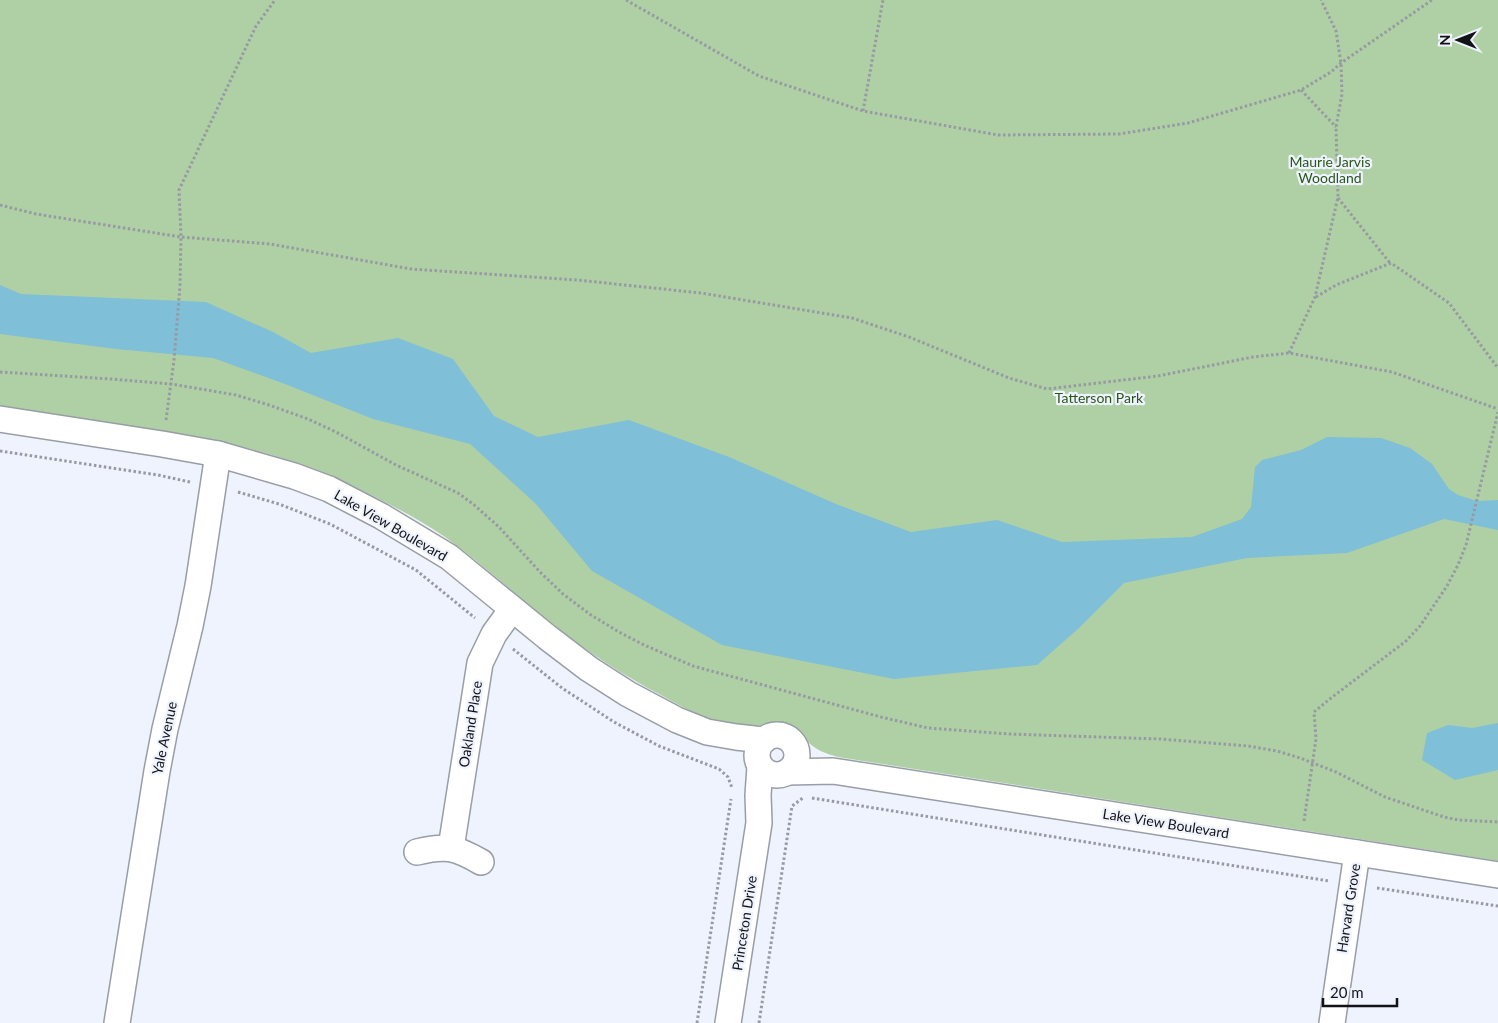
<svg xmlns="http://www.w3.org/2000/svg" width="1498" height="1023" viewBox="0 0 1498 1023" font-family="Lato,sans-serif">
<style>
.green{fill:#afd0a5}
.water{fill:#7fbfd7}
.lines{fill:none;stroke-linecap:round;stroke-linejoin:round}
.minor-casing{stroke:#989da6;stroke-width:28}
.path{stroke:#979aa2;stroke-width:3;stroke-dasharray:2.5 2.5;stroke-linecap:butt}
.minor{stroke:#fff;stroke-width:25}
.labels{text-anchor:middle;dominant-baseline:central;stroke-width:4.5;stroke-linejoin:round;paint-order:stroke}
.park-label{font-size:14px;fill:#295619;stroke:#eff3fe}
.street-label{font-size:14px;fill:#121317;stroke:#eff3fe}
</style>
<rect width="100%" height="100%" fill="#eff3fe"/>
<path class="green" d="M0,0H1498V861L838,757C827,754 818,751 809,743C803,736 798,728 789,724C772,717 763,728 748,727C719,727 686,709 661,695C624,676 588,652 555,626C518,597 484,565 445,537C416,517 383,501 351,485C282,451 205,438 130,426C87,419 43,413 0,406Z"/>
<g class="water">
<polygon points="0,285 21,294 206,302 273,332 311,353 398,338 453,359 494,416 538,437 629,420 729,457 836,504 911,532 997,520 1062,542 1192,537 1242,519 1251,507 1255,467 1262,460 1301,450 1327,437 1381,438 1410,448 1432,464 1449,489 1458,495 1477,501 1498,500 1498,530 1444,519 1347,553 1247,558 1124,583 1079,628 1037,665 894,679 722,645 592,571 536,504 470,444 373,419 285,384 213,358 116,349 0,334"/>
<polygon points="1498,723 1498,770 1455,780 1422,760 1427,733 1448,725 1472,728"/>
</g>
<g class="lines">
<defs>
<g id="minor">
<polyline points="0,419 162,444 218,454 294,476 329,489 381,516 449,557 547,637 589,669 628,694 677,720 707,732 736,737 764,740"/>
<circle cx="777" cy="755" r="20"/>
<polyline points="787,772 833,771 1498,875"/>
<polyline points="451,848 480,663 494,634 512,609"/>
<path d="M417,852C446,845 455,847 481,862"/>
<polyline points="117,1023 157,771 165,729 190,626 198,586 218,454"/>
<polyline points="728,1023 759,823 758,795 760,767"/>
<polyline points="1332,1023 1357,853"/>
</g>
</defs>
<use href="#minor" class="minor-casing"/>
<g class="path">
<polyline points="626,0 759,76 863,111 998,135 1119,134 1188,123 1301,90 1331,72 1341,63 1432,0"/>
<polyline points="1301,90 1336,127"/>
<polyline points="863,111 883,0"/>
<polyline points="1338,198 1390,263"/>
<polyline points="0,205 36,214 181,237 270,244 411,269 577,280 701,293 852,318 909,337 1009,378 1047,389 1158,376 1253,357 1289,353 1392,372 1498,409"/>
<polyline points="1316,297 1336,285 1391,263 1449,303 1498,368"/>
<polyline points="1289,353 1315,297 1338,197 1336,127 1342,94 1341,63 1336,31 1321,0"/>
<polyline points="0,372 111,379 171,384 236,395 269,405 308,419 336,432 396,465 458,493 473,504 499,527 540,572 563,594 591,615 619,632 644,645 693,666 881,717 928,728 1009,734 1160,739 1248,746 1277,751 1300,758 1336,772 1385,797 1444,817 1458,820 1498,822"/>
<polyline points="166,420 174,360 180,286 181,237 179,190 256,26 275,0"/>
<polyline points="0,451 158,475 190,482"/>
<polyline points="238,492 279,504 330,524 416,570 475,618"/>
<polyline points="513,649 562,688 614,722 659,746 719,769 728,777 732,788"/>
<polyline points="812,798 1329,881"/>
<polyline points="1304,821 1316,739 1314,712 1331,698 1406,641 1420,626 1447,586 1458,565 1466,545 1498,412"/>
<polyline points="1377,888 1498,906"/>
<polyline points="697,1023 731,799"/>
<polyline points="759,1023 792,806 804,797"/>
</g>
<use href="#minor" class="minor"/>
</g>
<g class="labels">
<g class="park-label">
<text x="1330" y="161">Maurie Jarvis<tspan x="1330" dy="16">Woodland</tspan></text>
<text x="1099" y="397">Tatterson Park</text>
</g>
<g class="street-label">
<text transform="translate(391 525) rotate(30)">Lake View Boulevard</text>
<text transform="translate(470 724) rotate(-81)">Oakland Place</text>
<text transform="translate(164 738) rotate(-78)">Yale Avenue</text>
<text transform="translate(1166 823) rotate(9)">Lake View Boulevard</text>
<text transform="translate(1348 908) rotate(-81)">Harvard Grove</text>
<text transform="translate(744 923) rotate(-81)">Princeton Drive</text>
</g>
</g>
<g transform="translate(1458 40) rotate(270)" stroke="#eff3fe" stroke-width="4" paint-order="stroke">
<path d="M0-4L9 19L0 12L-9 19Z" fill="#121317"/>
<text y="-8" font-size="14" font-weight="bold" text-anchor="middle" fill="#121317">N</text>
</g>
<path d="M1323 998v8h74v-8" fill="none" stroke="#121317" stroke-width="2.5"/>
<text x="1330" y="998" font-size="15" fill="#121317" stroke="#eff3fe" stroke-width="4" paint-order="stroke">20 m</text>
</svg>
